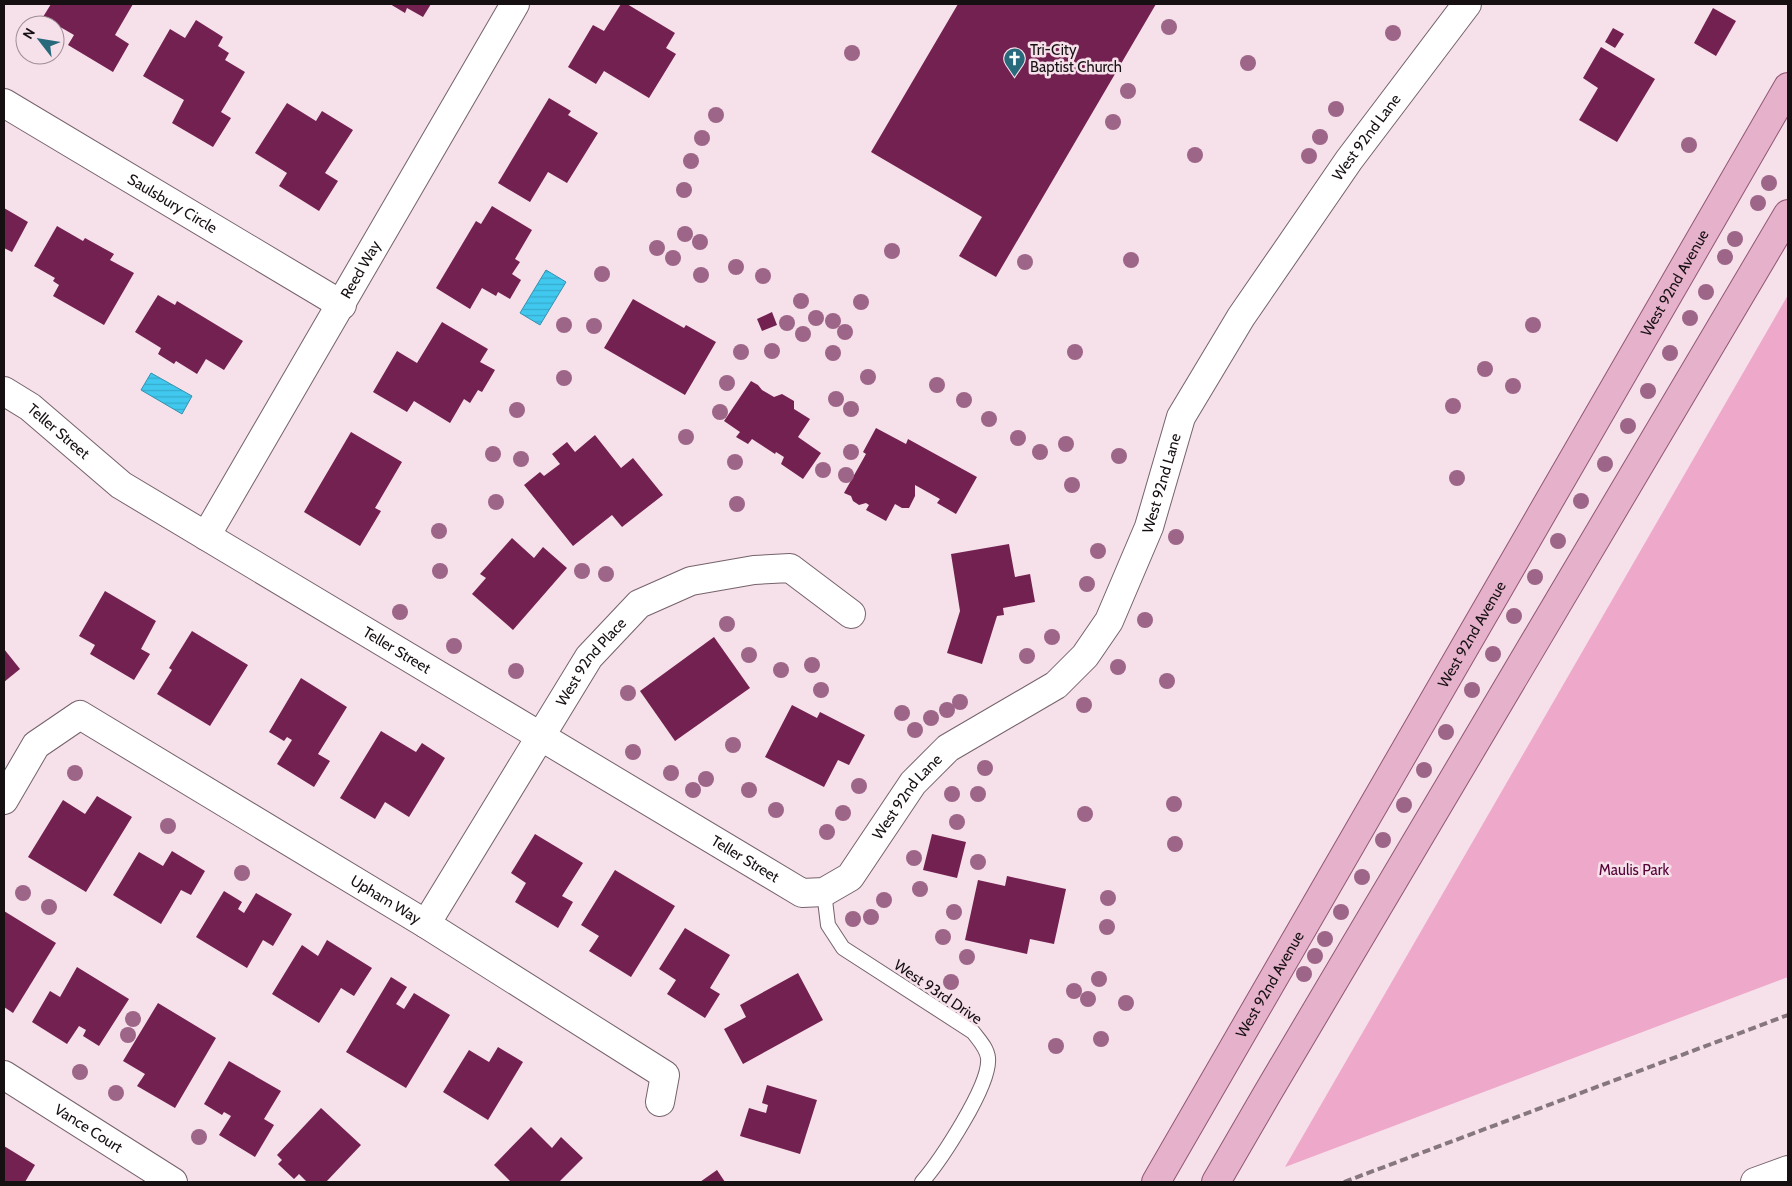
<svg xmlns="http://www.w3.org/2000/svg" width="1792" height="1186" viewBox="0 0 1792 1186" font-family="Cabin,sans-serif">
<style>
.green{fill:#eea8ca}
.water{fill:url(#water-rules);stroke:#3491ad}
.building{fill:#732150}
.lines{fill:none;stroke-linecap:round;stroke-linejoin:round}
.lane-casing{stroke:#75626b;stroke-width:16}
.street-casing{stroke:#75626b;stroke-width:30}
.primary-casing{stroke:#915774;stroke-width:30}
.lane{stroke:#fff;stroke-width:14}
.street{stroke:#fff;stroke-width:28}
.primary{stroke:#e5b1cb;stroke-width:28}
.rail{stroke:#86777e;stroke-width:4;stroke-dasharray:8 4;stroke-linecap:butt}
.tree{fill:#9d6587}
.labels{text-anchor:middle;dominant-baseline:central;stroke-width:5;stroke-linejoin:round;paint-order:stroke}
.poi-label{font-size:15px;fill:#171013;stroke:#f6e0ea;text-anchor:start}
.street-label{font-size:15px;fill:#171013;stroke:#f6e0ea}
.park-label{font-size:15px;fill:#540036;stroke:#f6e0ea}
</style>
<defs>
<pattern id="water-rules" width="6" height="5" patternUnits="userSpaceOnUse" patternTransform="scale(1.25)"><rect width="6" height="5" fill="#40c8ef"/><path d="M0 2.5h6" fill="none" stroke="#37abcc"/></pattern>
</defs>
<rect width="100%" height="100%" fill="#f6e0ea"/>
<polygon class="green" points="1788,295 1788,977 1285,1167"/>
<g class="water">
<polygon points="546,270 566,282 540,325 520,313"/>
<polygon points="151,373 192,396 182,414 141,390"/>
</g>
<g class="building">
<polygon points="51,4 133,4 115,35 129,44 113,72 68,45 74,35 43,17"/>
<polygon points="390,4 431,4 423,17 407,8 405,13"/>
<polygon points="621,4 627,4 675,33 666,48 676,54 649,98 604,71 596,84 568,67 593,25 604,31"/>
<polygon points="958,4 1156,4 996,277 959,256 982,217 871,152"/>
<polygon points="1713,8 1736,21 1716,56 1694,43"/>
<polygon points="196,20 223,37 218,46 229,53 225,60 245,72 221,112 231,118 213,147 172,123 184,100 143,76 170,29 185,38"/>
<polygon points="1613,28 1624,34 1615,48 1605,42"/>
<polygon points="1601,47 1655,79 1617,142 1579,120 1598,88 1583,78"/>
<polygon points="549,98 571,111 568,115 598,133 567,183 548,172 530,202 498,183"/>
<polygon points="287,103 316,121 322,111 353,130 325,173 338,181 319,211 279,186 287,173 255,153"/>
<polygon points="492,206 532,230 515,259 520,262 512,274 521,280 510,299 498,292 496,296 482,288 470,309 436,288 476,221 481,224"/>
<polygon points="4,208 28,222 12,252 4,248"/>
<polygon points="57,226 83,241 85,238 114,254 110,260 134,273 104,325 53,296 59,285 53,281 55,278 34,266"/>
<polygon points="158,295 175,305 177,301 243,341 224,370 206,359 197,374 176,361 174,364 158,354 161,348 135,332"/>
<polygon points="633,299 684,328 686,325 716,342 685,395 604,348"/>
<polygon points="772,312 777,325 762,331 757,319"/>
<polygon points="442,322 488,349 480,362 495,370 482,392 478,390 470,403 464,399 450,423 414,401 407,412 373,392 397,351 417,363"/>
<polygon points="751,381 758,385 762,390 774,397 782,394 794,401 794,409 810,419 798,437 821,453 803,479 781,464 784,457 776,452 775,454 752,439 748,444 736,437 740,432 724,421"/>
<polygon points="876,428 906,444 908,439 977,477 956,514 937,503 940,499 915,485 915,496 909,508 902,508 895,504 886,521 866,510 869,505 866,503 859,505 853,501 851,496 844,493 866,454 863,452"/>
<polygon points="351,432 402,462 375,508 381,511 360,546 304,512"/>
<polygon points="595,435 621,468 633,458 663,495 622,527 612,515 573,546 524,485 540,472 544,476 560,464 552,454 567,442 575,452"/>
<polygon points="512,538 534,558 543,547 567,568 513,630 472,594 486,578 480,574"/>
<polygon points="1009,544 1015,577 1030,574 1035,602 1003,608 1004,615 997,616 982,664 947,653 960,611 951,554"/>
<polygon points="105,591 156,621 141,649 150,654 134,680 90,654 95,645 79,636"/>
<polygon points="192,631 248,665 210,726 157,694 172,670 169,668"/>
<polygon points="714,637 750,688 675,741 640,691"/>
<polygon points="4,649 20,669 4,682"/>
<polygon points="301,678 347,707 318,754 330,761 314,787 277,764 292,740 287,737 284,741 269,732"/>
<polygon points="792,705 817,718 820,712 865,735 849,765 838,760 824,787 765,757"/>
<polygon points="381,731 416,752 422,743 445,758 409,817 385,802 375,819 340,798"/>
<polygon points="97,796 132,817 86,892 28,857 63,800 85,814"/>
<polygon points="535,834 583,863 562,896 573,902 558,928 515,902 526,883 511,873"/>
<polygon points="932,834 966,842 957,878 923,870"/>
<polygon points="172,851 205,871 191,895 181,890 161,924 113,895 139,852 163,866"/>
<polygon points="615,870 675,906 631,977 589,951 599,936 581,925"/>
<polygon points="1007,876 1066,889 1054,944 1030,939 1027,954 965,940 978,880 1005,886"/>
<polygon points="224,891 242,902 238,909 244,913 256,893 292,914 273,946 263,940 247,968 196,937"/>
<polygon points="4,911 56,943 13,1013 4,1007"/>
<polygon points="685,928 730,955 710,988 720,994 705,1018 667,994 676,980 659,969"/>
<polygon points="327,940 372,968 354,996 341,988 319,1023 272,994 302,945 318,956"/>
<polygon points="77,967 129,999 99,1046 83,1036 86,1030 79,1026 67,1044 32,1022 50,991 60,997"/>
<polygon points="798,973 823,1020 743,1064 724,1029 746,1017 740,1005"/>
<polygon points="391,977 407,987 396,1004 404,1009 414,993 450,1015 406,1088 346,1052"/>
<polygon points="158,1003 216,1038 175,1108 137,1086 145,1074 123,1061"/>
<polygon points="498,1047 523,1062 488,1120 443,1092 469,1050 489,1062"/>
<polygon points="229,1061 281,1091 264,1119 274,1125 255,1157 219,1135 231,1116 224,1112 222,1115 204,1104"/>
<polygon points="767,1085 817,1100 800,1154 740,1136 749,1108 766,1113 768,1105 762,1103"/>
<polygon points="321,1108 361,1145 326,1182 307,1182 299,1174 294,1179 278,1164 282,1160 277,1155"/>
<polygon points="531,1127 552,1148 561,1137 583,1158 559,1182 511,1182 494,1165"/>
<polygon points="4,1146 35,1165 25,1182 4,1182"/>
<polygon points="717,1170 725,1182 700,1182"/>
</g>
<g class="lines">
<defs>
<path id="lane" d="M824,892L828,925L843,948L973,1032C979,1040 987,1048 988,1058C991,1085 940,1161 922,1182"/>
<g id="street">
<path id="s1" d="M4,103L342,305"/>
<path id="s2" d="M4,391L30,407L121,485L802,893L824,892L850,877L913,783L948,748L1056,685L1085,656L1109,621L1149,527L1181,417L1241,317L1349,160L1467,4"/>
<path id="s3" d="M206,536L515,4"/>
<path id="s4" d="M4,800L36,745L80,715L426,924L665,1075L660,1102"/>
<path id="s5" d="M426,924L589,657L639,604L691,581L754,570L790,568L851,614"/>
<path id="s6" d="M4,1075L173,1182"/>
<polyline points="1755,1182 1788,1170"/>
</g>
<g id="primary">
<path id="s7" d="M1156,1182L1788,87"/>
<polyline points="1216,1182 1267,1094 1788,214"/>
</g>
</defs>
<use href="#lane" class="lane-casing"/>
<use href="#street" class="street-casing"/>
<use href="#primary" class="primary-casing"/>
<use href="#lane" class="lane"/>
<use href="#street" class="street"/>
<use href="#primary" class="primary"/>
<polyline class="rail" points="1344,1182 1788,1015"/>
</g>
<g class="tree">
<circle cx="1169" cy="27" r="8"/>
<circle cx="1393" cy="33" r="8"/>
<circle cx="852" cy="53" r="8"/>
<circle cx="1248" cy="63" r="8"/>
<circle cx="1128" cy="91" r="8"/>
<circle cx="1336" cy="109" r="8"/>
<circle cx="716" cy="115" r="8"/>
<circle cx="1113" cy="122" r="8"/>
<circle cx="1320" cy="137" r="8"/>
<circle cx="702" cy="138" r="8"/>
<circle cx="1689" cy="145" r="8"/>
<circle cx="1195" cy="155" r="8"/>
<circle cx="1309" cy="156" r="8"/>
<circle cx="691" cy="161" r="8"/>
<circle cx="1769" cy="183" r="8"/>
<circle cx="684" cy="190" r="8"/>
<circle cx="1758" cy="203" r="8"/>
<circle cx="685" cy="234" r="8"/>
<circle cx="1735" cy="239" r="8"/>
<circle cx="700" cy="242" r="8"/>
<circle cx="657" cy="248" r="8"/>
<circle cx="892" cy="251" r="8"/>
<circle cx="1725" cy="257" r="8"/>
<circle cx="673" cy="258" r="8"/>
<circle cx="1131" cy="260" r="8"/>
<circle cx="1025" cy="262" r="8"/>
<circle cx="736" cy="267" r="8"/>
<circle cx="602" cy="274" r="8"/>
<circle cx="701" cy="275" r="8"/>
<circle cx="763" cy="276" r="8"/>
<circle cx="1706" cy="292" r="8"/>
<circle cx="801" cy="301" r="8"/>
<circle cx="861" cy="302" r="8"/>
<circle cx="816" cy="318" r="8"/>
<circle cx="1690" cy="318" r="8"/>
<circle cx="833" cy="321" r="8"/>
<circle cx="787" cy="323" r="8"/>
<circle cx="564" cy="325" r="8"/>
<circle cx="1533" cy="325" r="8"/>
<circle cx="594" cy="326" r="8"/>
<circle cx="845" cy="332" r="8"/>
<circle cx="803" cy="334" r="8"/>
<circle cx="772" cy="351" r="8"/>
<circle cx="741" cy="352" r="8"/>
<circle cx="1075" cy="352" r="8"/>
<circle cx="833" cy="353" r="8"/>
<circle cx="1670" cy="353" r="8"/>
<circle cx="1485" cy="369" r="8"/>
<circle cx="868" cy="377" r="8"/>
<circle cx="564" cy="378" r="8"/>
<circle cx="727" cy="383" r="8"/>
<circle cx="937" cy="385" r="8"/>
<circle cx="1513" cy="386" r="8"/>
<circle cx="1648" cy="391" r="8"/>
<circle cx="836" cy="399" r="8"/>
<circle cx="964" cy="400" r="8"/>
<circle cx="1453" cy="406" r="8"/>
<circle cx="851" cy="409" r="8"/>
<circle cx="517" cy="410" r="8"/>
<circle cx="720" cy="412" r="8"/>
<circle cx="989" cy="419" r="8"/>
<circle cx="1628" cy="426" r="8"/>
<circle cx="686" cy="437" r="8"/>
<circle cx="1018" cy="438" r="8"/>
<circle cx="1066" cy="444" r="8"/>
<circle cx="851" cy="452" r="8"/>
<circle cx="1040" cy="452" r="8"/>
<circle cx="493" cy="454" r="8"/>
<circle cx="1119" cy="456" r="8"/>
<circle cx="521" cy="459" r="8"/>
<circle cx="735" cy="462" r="8"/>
<circle cx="1605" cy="464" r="8"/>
<circle cx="823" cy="470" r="8"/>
<circle cx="846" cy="475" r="8"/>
<circle cx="1457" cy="478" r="8"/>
<circle cx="1072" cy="485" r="8"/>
<circle cx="1581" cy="501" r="8"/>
<circle cx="496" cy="502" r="8"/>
<circle cx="737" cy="504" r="8"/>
<circle cx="439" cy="531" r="8"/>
<circle cx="1176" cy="537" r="8"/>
<circle cx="1558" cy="541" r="8"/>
<circle cx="1098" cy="551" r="8"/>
<circle cx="440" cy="571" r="8"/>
<circle cx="582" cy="571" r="8"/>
<circle cx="606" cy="574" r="8"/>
<circle cx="1535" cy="577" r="8"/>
<circle cx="1087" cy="584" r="8"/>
<circle cx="400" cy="612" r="8"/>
<circle cx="1514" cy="616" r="8"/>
<circle cx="1145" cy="620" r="8"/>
<circle cx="727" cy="624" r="8"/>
<circle cx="1052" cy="637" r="8"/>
<circle cx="454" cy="646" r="8"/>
<circle cx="1493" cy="654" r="8"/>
<circle cx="749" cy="655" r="8"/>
<circle cx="1027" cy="656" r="8"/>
<circle cx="812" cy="665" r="8"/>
<circle cx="1118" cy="667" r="8"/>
<circle cx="781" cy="670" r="8"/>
<circle cx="516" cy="671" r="8"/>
<circle cx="1167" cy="681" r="8"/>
<circle cx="821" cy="690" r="8"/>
<circle cx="1472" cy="690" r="8"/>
<circle cx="628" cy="693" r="8"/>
<circle cx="960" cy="702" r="8"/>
<circle cx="1084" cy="705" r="8"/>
<circle cx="947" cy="710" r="8"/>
<circle cx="902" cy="713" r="8"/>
<circle cx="931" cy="718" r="8"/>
<circle cx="915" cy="730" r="8"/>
<circle cx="1446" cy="732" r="8"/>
<circle cx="733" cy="745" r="8"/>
<circle cx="633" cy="752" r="8"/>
<circle cx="985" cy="768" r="8"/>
<circle cx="1424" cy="770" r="8"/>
<circle cx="75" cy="773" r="8"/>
<circle cx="671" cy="773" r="8"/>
<circle cx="706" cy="779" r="8"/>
<circle cx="859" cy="786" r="8"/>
<circle cx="693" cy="790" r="8"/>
<circle cx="749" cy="790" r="8"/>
<circle cx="952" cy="794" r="8"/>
<circle cx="978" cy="794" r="8"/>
<circle cx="1174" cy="804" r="8"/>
<circle cx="1404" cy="805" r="8"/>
<circle cx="776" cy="810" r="8"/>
<circle cx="843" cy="813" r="8"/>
<circle cx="1085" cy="814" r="8"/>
<circle cx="957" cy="822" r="8"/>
<circle cx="168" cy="826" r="8"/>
<circle cx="827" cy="832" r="8"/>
<circle cx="1383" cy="840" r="8"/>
<circle cx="1175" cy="844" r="8"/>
<circle cx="914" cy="858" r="8"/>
<circle cx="978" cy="862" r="8"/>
<circle cx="242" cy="873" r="8"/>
<circle cx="1362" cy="877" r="8"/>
<circle cx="920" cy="889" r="8"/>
<circle cx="23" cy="893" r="8"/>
<circle cx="1108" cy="898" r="8"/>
<circle cx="884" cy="900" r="8"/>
<circle cx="49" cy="907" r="8"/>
<circle cx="954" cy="912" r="8"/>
<circle cx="1341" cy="912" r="8"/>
<circle cx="871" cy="917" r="8"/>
<circle cx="853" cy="919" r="8"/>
<circle cx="1107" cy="927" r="8"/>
<circle cx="943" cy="937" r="8"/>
<circle cx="1325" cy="939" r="8"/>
<circle cx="1315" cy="956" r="8"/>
<circle cx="967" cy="957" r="8"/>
<circle cx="1304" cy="974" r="8"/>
<circle cx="1099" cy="979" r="8"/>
<circle cx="951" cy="982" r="8"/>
<circle cx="1074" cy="991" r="8"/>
<circle cx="1088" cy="999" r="8"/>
<circle cx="1126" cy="1003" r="8"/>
<circle cx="133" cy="1019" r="8"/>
<circle cx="128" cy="1035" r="8"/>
<circle cx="1101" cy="1039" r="8"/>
<circle cx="1056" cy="1046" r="8"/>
<circle cx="80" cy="1072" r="8"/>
<circle cx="116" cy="1093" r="8"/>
<circle cx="199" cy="1137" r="8"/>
</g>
<defs>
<symbol id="church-pin" viewBox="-11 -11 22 30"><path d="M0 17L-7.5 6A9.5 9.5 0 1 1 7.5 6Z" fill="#28697c" stroke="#f6e0ea"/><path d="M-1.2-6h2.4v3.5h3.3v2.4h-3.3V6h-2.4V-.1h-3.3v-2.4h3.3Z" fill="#fff"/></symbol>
</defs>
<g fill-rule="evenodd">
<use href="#church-pin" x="1002" y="46" width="25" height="34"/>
</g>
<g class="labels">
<g class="poi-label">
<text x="1030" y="50">Tri-City<tspan x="1030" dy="17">Baptist Church</tspan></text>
</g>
<g class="street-label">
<text stroke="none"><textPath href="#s2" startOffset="1920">West 92nd Lane</textPath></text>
<text stroke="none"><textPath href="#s1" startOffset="196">Saulsbury Circle</textPath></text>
<text stroke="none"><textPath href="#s3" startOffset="308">Reed Way</textPath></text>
<text stroke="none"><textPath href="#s7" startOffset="1038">West 92nd Avenue</textPath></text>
<text stroke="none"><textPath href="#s2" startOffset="68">Teller Street</textPath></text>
<text stroke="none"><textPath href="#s2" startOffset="1515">West 92nd Lane</textPath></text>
<text stroke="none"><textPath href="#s7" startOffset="632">West 92nd Avenue</textPath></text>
<text stroke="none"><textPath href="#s2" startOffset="472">Teller Street</textPath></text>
<text stroke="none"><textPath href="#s5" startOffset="310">West 92nd Place</textPath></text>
<text stroke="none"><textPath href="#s2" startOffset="1095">West 92nd Lane</textPath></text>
<text stroke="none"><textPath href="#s2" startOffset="878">Teller Street</textPath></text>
<text stroke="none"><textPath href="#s4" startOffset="474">Upham Way</textPath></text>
<text stroke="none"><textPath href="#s7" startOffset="228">West 92nd Avenue</textPath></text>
<text transform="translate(938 992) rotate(34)">West 93rd Drive</text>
<text stroke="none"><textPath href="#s6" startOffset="100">Vance Court</textPath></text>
</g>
<g class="park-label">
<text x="1634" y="870">Maulis Park</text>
</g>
</g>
<rect width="1792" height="1186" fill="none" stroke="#171013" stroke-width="10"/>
<g transform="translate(40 40) rotate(301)"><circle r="24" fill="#f6e0ea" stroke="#9d8d94"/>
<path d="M0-4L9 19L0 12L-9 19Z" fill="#28697c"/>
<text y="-8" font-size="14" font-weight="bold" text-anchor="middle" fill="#171013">N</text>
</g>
</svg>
